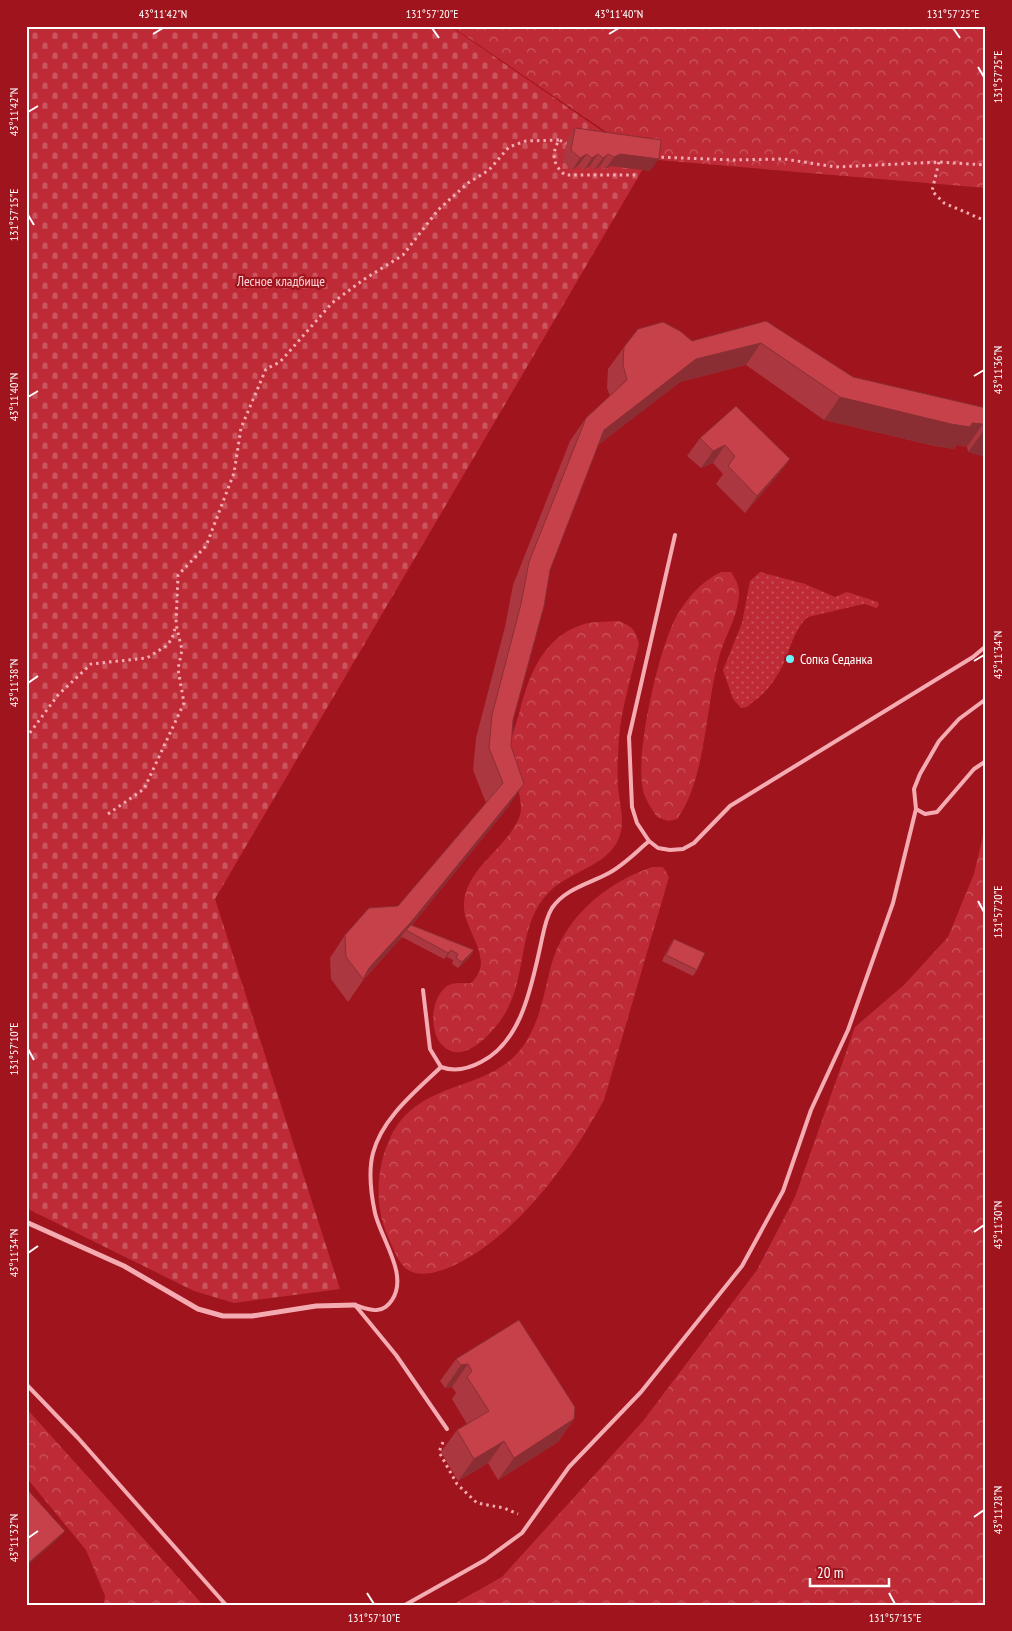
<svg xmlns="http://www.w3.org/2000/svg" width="1012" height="1631" viewBox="0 0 1012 1631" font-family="'PT Sans Narrow',sans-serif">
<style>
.grass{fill:url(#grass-dots)}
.forest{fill:url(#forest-crowns)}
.cemetery{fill:url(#cemetery-stones)}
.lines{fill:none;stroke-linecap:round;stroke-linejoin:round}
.path{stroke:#f4abb2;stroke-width:3;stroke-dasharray:2.5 4;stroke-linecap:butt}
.lane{stroke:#f4abb2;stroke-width:4}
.street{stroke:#f4abb2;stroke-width:5}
.wall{fill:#ab3840}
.shaded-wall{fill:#8b2e34}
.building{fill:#c7414b;stroke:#8b2e34}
.ticks{fill:none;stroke:#fff;stroke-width:2}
.poi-dot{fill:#6ef4ff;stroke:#9f141d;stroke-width:2}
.labels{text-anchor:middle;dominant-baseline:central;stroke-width:4.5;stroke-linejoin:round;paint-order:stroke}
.park-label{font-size:14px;fill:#fdd4d8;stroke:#9f141d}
.poi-label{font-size:14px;fill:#fff;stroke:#9f141d;text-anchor:start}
.neatline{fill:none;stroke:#fff;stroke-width:2}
.ticks-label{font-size:12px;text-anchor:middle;fill:#fff}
</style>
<defs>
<pattern id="grass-dots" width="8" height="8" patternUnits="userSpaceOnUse" patternTransform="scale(1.25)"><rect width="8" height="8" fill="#be2b37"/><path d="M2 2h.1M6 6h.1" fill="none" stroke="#cb555f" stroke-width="1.8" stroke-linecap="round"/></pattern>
<pattern id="forest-crowns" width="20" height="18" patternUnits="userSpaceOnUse" patternTransform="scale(1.25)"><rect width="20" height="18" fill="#be2b37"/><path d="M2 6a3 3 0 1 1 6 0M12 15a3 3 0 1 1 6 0" fill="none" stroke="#cb555f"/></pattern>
<pattern id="cemetery-stones" width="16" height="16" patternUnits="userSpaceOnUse" patternTransform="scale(1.25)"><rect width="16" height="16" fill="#be2b37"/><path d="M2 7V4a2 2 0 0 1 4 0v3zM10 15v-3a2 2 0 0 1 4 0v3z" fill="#cb555f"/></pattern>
</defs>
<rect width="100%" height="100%" fill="#9f141d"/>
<path class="grass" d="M760,572L805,584L835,597L847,592L878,602L879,605L876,608L865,604L859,605L808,617C798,625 793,639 789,650C783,668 770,691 754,701C749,705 748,708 741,708L733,699L723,670L742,623L750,581Z"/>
<g class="forest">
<polygon points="451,26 986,26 986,188 646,159"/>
<path d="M721,572H731C735,578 739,585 739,593C739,614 726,634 720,654C705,704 707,778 677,819L668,821L657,817C652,810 647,802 644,794C633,759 658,654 674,621C685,600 700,582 721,572Z"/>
<path d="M619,621C632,626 636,631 639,644C632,674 622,706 619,737C618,753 617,770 618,786C619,801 624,817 621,831C614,866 569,870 548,893C518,925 527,973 507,1010C498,1027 465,1068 443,1046C429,1033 430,999 446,987C454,981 462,984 471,983C498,959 461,930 464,902C468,866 506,849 519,818C527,799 508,771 509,751C510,738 517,723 520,710C529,675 543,638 581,625C592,621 607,622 619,621Z"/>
<polygon points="986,823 986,1605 452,1605 502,1577 643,1421 757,1270 795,1197 855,1027 904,985 948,937 974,874"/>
<path d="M652,867H663L669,877L604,1100C570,1163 515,1239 448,1268C435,1273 420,1277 408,1270C398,1264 391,1243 386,1232C374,1202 377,1164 391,1136C422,1075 495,1095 527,1040C541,1017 544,992 551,966C564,918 605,883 652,867Z"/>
<polygon points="26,1408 203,1605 104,1605 105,1596 86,1550 26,1477"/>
</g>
<polygon class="cemetery" points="26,26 450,26 647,162 215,899 340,1289 234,1303 194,1291 26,1208"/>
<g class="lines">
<g class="path">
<path d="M568,144L559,140C551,154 553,165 565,175H639"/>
<polyline points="655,157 733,160 784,159 836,167 939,162 986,165"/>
<polyline points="939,162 932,191 944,203 986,221"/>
<polyline points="26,738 58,695 91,664 147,658 166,646 172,639 176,625"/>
<polyline points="108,814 144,789 184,703 178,669 182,650 176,624 178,575 206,546 234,473 241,428 266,369 280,362 332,303 363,280 403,255 438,210 468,183 489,170 509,147 526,141 559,140"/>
<polyline points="443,1442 439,1452 457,1484 477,1503 504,1508 518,1514"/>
</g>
<g class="lane">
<polyline points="675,535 629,737 632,807 637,823 649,841 658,848 670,850 683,849 694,843 730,806 973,657 986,646"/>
<polyline points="916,809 925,814 937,812 974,769 986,761"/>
<path d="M423,990L430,1049L441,1067C455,1072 468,1069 481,1062C521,1042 531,988 540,948C543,935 545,919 552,908C565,889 588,884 607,874C623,866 635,853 649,841"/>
<path d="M355,1305C361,1307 370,1311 377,1310C383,1310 389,1305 392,1300C409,1275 381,1239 375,1213C371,1194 368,1172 373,1153C382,1118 416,1091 441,1067"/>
<polyline points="355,1305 396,1355 447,1429"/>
<polyline points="26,1384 78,1438 226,1605"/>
<polyline points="405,1605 485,1560 522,1533 569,1467 641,1392 742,1266 783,1191 811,1110 848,1030 893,903 916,809 914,789 920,774 939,741 959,719 986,699"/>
</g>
<polyline class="street" points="26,1222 124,1266 198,1309 223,1316 252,1316 316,1306 355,1305"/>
</g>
<g class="wall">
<polygon points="575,128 650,171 611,166 605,169 600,166 594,170 590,166 584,170 578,166 572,170 563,161 567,140"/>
<polygon points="766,321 853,377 986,408 986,457 968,452 967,447 957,445 954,449 935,446 824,420 746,365 680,382 598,445 550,570 513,720 511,746 509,806 412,925 474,950 470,957 458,968 452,964 453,960 447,957 444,959 402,937 364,979 348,1002 331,979 330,958 345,935 398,906 486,803 473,770 476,738 505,627 513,585 570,441 586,418 610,396 607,388 608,369 624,347 692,341"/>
<polygon points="700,438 790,459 777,476 745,513 716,484 723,474 713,463 701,468 687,456"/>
<polygon points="674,939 697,970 693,976 662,961 670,945"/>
<polygon points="519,1320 574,1419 558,1442 498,1480 488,1463 458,1481 441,1452 457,1430 467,1424 452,1399 456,1393 452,1387 445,1388 440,1381 456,1359"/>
</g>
<g class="shaded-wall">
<polygon points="587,154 578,166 572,170 580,158"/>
<polygon points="598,154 590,166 584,170 592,158"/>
<polygon points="608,154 600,166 594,170 603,158"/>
<polygon points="620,154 659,159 650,171 611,166 605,169 614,157"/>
<polygon points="761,343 746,365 680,382 588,453 604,430 696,359"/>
<polygon points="840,397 972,423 983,424 967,447 957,445 954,449 935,446 824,420"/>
<polygon points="984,430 986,430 986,457 968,452"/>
<polygon points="725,445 713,463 701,468 713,451"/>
<polygon points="790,459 777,476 745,513 757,496"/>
<polygon points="524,784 509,806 407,931 406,930 396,944 363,979 369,968"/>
<polygon points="451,950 447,957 444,959 448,953"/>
<polygon points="474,950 470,957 458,968 462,962"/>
<polygon points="468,1364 452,1387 445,1388 461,1365"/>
<polygon points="574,1419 558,1442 498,1480 514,1458"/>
<polygon points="504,1441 488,1463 458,1481 474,1459"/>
<polygon points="65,1531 60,1537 26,1567 26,1565"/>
</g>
<g class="building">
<polygon points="575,128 661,140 659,159 620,154 614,157 608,154 603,158 598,154 592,158 587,154 580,158 571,150"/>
<polygon points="766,321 853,377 986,408 986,430 984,430 983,424 972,423 970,427 951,424 840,397 761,343 696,359 604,430 550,570 544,606 513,720 511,746 524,784 411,922 369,968 363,979 346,957 345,935 369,908 398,906 503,783 489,748 492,715 521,604 529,562 586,418 627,380 623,365 624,347 638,329 663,322 680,331 692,341"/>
<polygon points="736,406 790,459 757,496 728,466 735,456 725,445 713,451 700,438"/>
<polygon points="411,925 474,950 462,962 456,958 458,954 451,950 448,953 406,930"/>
<polygon points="674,939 705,953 697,970 666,955"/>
<polygon points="519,1320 575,1407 574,1419 514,1458 504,1441 474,1459 457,1430 489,1411 467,1377 472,1371 468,1364 461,1365 456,1359"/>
<polygon points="26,1488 65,1531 26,1565"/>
</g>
<path class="ticks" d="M432,28L439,38M953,28L960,38M153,34L163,28M609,34L619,28M978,67L984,77M28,112L38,106M28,215L34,225M974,376L984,370M28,397L38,391M974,661L984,655M28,683L38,676M978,901L984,912M28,1049L34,1060M974,1232L984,1225M28,1253L38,1246M974,1517L984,1510M28,1538L38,1531M367,1593L374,1604M889,1593L895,1604"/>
<circle class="poi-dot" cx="790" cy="659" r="5"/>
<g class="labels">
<g class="park-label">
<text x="281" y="281">Лесное кладбище</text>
</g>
<g class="poi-label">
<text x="800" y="659">Сопка Седанка</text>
</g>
</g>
<rect width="1012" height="1631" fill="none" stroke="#9f141d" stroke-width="55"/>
<path d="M810 1578v8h79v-8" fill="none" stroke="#ffffff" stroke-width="2.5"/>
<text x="817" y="1578" font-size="15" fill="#ffffff" stroke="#9f141d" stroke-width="4" paint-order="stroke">20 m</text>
<rect x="28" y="28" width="956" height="1576" class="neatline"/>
<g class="ticks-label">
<text x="163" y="18">43°11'42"N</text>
<text x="432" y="18">131°57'20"E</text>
<text x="619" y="18">43°11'40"N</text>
<text x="953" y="18">131°57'25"E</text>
<text transform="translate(998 77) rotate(-90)" y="4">131°57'25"E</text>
<text transform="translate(14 112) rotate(-90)" y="4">43°11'42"N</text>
<text transform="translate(14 215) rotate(-90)" y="4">131°57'15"E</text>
<text transform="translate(998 370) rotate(-90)" y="4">43°11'36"N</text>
<text transform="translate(14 397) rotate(-90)" y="4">43°11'40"N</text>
<text transform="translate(998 655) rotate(-90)" y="4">43°11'34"N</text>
<text transform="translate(14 683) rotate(-90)" y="4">43°11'38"N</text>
<text transform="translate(998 912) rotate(-90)" y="4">131°57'20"E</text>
<text transform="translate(14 1049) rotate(-90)" y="4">131°57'10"E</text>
<text transform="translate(998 1225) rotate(-90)" y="4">43°11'30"N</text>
<text transform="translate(14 1253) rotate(-90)" y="4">43°11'34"N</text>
<text transform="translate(998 1510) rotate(-90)" y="4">43°11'28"N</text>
<text transform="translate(14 1538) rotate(-90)" y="4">43°11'32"N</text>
<text x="374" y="1622">131°57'10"E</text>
<text x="895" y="1622">131°57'15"E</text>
</g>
</svg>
